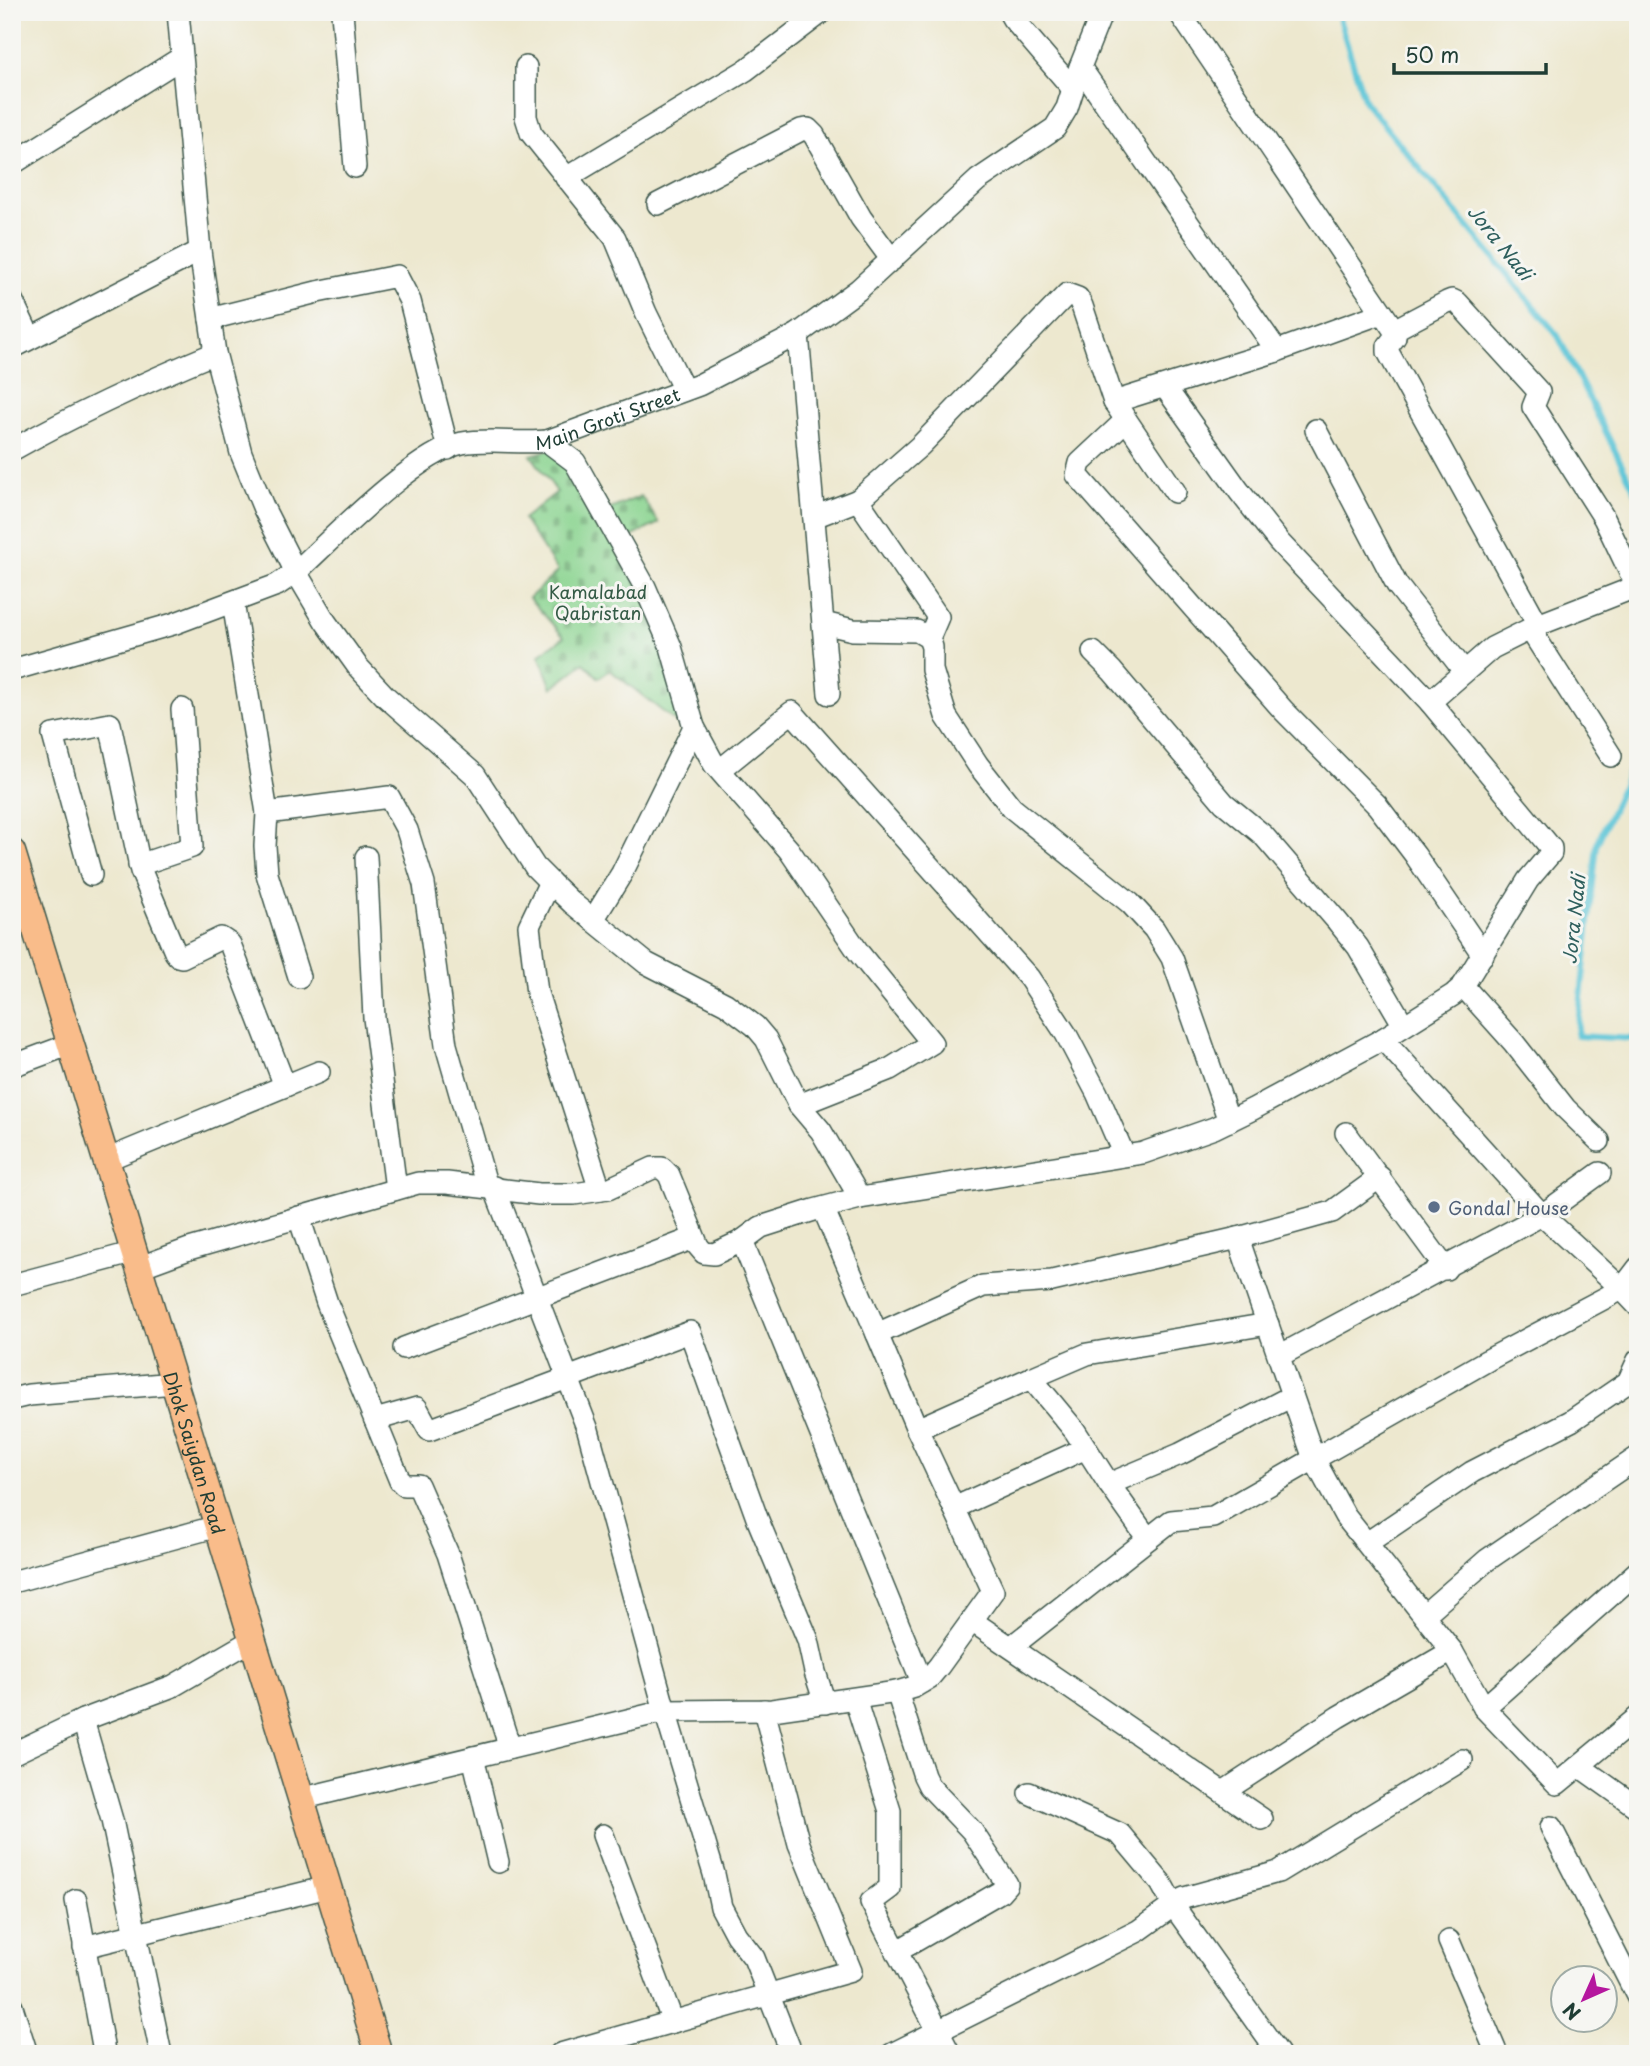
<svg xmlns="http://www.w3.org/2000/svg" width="1650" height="2066" viewBox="0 0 1650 2066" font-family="'Playpen Sans',sans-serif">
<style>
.cemetery{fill:url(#cemetery-stones);stroke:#548862;stroke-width:2}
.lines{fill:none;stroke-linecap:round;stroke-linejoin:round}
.stream{stroke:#5cc5d7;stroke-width:6}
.minor-casing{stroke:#3e574b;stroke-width:24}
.major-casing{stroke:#3e574b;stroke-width:29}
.minor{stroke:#fff;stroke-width:21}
.major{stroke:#f9bc8a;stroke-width:26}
.service-dot{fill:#5c6f8a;stroke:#f6f6f2;stroke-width:2.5}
.labels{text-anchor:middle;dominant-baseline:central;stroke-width:6;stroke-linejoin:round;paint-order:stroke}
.street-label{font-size:18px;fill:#1f3d34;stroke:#f6f6f2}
.park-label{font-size:18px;fill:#345b46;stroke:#f6f6f2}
.service-label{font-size:18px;fill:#4e5e75;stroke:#f6f6f2;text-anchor:start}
.water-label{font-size:19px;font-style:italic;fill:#2e5f5d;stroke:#f6f6f2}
</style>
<defs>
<pattern id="cemetery-stones" width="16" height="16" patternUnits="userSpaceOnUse" patternTransform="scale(1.75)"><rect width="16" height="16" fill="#8ad490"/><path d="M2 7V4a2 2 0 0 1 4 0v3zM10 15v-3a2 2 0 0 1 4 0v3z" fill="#70ad76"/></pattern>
</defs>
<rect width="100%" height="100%" fill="#f6f6f2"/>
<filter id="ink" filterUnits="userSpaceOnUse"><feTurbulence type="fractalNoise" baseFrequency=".0143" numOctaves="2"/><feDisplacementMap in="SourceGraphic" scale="14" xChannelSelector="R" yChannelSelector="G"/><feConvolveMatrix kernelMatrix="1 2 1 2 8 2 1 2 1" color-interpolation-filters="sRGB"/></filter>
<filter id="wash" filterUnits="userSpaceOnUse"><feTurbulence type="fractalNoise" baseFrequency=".00686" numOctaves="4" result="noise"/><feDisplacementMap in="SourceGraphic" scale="28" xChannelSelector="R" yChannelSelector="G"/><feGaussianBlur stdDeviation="1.57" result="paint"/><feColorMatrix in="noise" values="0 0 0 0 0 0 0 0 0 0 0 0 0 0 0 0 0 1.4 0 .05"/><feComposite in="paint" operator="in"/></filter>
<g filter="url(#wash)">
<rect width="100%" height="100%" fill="#ede8cf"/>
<polygon class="cemetery" points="556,448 606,511 641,496 659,523 623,541 688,713 681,726 610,670 599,678 584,663 552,688 539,655 564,637 529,598 558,571 523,519 557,492 531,455"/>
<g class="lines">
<g class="stream">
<polyline points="1337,12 1365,102 1558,336 1638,497"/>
<polyline points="1638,752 1597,844 1577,1036 1638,1039"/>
</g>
</g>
</g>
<g filter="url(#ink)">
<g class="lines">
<defs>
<g id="minor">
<polyline points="178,12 200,251 215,353 241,453 264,509 296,572 325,621 358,667 385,696 475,775 535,867 550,882 572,903 646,963 726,1004 755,1026 766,1039 799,1105 821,1131 860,1198"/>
<polyline points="342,12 355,167"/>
<polyline points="1009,12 1013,19 1073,89"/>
<polyline points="1179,12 1394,330 1395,337 1388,346 1388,352 1538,625"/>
<polyline points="526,67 526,117 531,133 615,238 646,313 684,390"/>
<polyline points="1080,67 1277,351"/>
<polyline points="12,164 181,58"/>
<polyline points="566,178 746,70 822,12"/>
<polyline points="658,204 801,130 808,129 814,135 861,218 892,260"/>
<polyline points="12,300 30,338"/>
<polyline points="210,319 317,292 397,276 410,301 448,449"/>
<polyline points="1394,330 1447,302 1452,300 1458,303 1539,392 1533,407 1535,410 1604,518 1637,587"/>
<polyline points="798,334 829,694"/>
<polyline points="12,348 200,251"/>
<polyline points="1114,402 1277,351 1382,313"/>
<polyline points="1126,420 1080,463 1077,475 1283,710 1377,805 1415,855 1483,955"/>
<polyline points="1316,430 1397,585 1464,671"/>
<polyline points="547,441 575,462 645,587 671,647 694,727 714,764 789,850 859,953 932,1043 890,1069 799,1105"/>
<path d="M12,450C78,413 145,382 215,353"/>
<polyline points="858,500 938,617 929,638 932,647 932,670 946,716 978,765 1012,808 1130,903 1154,929 1172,958 1229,1121"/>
<polyline points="814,517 858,500 921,445 1067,294 1078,298 1082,306 1114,402 1175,492"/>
<polyline points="233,602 267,813 265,846 267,874 299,977"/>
<polyline points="823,623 853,630 917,631 929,638"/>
<polyline points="1530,629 1611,756"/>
<polyline points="1093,652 1112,671 1224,803 1263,835 1337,921 1358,947 1403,1024"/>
<path id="s1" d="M12,670L173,624L277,585L296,572C333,538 415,453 462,443C490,438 519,444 547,441L699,385L798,334L858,290L978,180L1055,128L1067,108L1080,67L1102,12"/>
<polyline points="1430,702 1492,648 1538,625 1638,586"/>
<polyline points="720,770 792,712 1029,978 1066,1034 1097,1093 1124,1155"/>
<polyline points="267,813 389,797 407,830 424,884 446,1045 487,1187"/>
<polyline points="366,857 374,1018 396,1189"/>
<polyline points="139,865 192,847 182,709"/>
<polyline points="91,875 53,735 110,724 141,871 175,952 178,956 182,957 221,938 230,944 285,1086"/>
<polyline points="550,882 529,926 537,993 600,1190"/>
<polyline points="12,913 29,907"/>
<polyline points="593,920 622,873 694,727"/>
<polyline points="1463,986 1514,1043 1565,1108 1599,1141"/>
<polyline points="12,1066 71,1044"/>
<polyline points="1346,1133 1446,1269"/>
<polyline points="106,1160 319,1072"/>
<polyline points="494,1187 588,1430 665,1711 714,1874 721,1907 736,1935 754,1958 792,2054"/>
<polyline points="823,1208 877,1334 983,1286 1052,1281 1238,1238 1314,1459 1488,1360 1622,1289 1542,1215 1383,1039"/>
<polyline points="299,1217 327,1303 400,1481 404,1485 418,1485 448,1554 510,1748"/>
<polyline points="1238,1238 1332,1212 1380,1177"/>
<polyline points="742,1241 922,1682"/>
<polyline points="140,1267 189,1249 418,1183 447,1183 539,1194 574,1194 608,1189 653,1168 662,1168 669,1175 698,1246 704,1253 714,1254 742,1241 761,1227 814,1210 860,1198 1143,1153 1214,1128 1253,1109 1383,1039 1453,995 1463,986 1528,880 1551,853 1551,848 1430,702 1279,542 1239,491 1165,387"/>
<polyline points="1638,1268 1622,1289 1638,1306"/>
<polyline points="12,1285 135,1252"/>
<polyline points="877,1334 917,1429 1031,1378 1075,1431 1109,1484"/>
<polyline points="404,1348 694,1238"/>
<polyline points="1279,1356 1542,1215 1600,1173"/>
<polyline points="1031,1378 1087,1354 1268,1324"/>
<polyline points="12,1399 29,1395 175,1383"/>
<polyline points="375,1420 417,1408 429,1430 690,1332 757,1518 808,1640 815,1672 825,1703"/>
<polyline points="954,1508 1086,1448"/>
<polyline points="1148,1539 1109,1484 1180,1454 1292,1396"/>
<polyline points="1367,1543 1472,1472 1571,1421 1628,1382 1638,1360"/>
<polyline points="12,1582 218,1526"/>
<polyline points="1424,1615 1487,1560 1638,1457"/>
<polyline points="972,1621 1262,1819"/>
<polyline points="1011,1647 1171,1521 1213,1517 1314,1459 1345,1516 1452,1651 1338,1717 1223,1792"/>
<polyline points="1452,1651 1484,1708 1638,1571"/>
<polyline points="855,1699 890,1811 890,1888 871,1902 950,2054"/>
<polyline points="1484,1708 1557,1784 1638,1717"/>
<polyline points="83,1720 112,1820 161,2054"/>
<polyline points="12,1754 83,1720 173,1686 252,1640"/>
<polyline points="473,1757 498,1862"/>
<polyline points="1579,1766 1638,1808"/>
<polyline points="1029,1793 1120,1834 1161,1883 1173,1905 1279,2054"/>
<polyline points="300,1799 665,1711 772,1710 897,1692 914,1687 929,1678 939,1666 993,1591 917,1429"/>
<polyline points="1551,1827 1638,1998"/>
<polyline points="603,1835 673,2022"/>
<polyline points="76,1900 104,2051"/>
<polyline points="1449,1941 1497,2054"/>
<polyline points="84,1947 328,1887"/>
<polyline points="896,1952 1000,1892 1007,1884 972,1831 929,1786 924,1776 897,1692"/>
<polyline points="12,2007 27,2054"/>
<polyline points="560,2054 851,1971 799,1844 764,1710"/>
<polyline points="892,2054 1138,1931 1184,1898 1278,1872 1462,1760"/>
</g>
<g id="major">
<path id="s2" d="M12,852L379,2054"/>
</g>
</defs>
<use href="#minor" class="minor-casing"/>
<use href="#major" class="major-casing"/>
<use href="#minor" class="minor"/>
<use href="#major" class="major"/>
</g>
</g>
<circle class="service-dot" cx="1434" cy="1207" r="7"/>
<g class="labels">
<g class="street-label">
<text stroke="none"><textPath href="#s1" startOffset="663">Main Groti Street</textPath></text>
<text stroke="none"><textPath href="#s2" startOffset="628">Dhok Saiydan Road</textPath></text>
</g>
<g class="park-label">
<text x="598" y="591">Kamalabad<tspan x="598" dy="21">Qabristan</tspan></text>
</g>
<g class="service-label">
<text x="1448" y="1207">Gondal House</text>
</g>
<g class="water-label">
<text transform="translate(1501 242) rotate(51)">Jora Nadi</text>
<text transform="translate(1573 919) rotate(-84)">Jora Nadi</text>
</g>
</g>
<rect width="1650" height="2066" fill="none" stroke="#f6f6f2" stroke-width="42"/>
<g transform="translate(1584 1999) rotate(225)"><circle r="33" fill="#f6f6f2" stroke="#a0aca6" stroke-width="2"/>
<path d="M0-5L12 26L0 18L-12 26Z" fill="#b5179e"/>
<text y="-10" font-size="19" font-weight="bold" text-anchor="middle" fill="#1f3d34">N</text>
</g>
<path d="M1394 63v10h152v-10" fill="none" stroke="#1f3d34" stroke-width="3.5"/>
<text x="1405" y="63" font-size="21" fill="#1f3d34" stroke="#f6f6f2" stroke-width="5" paint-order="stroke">50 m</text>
</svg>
